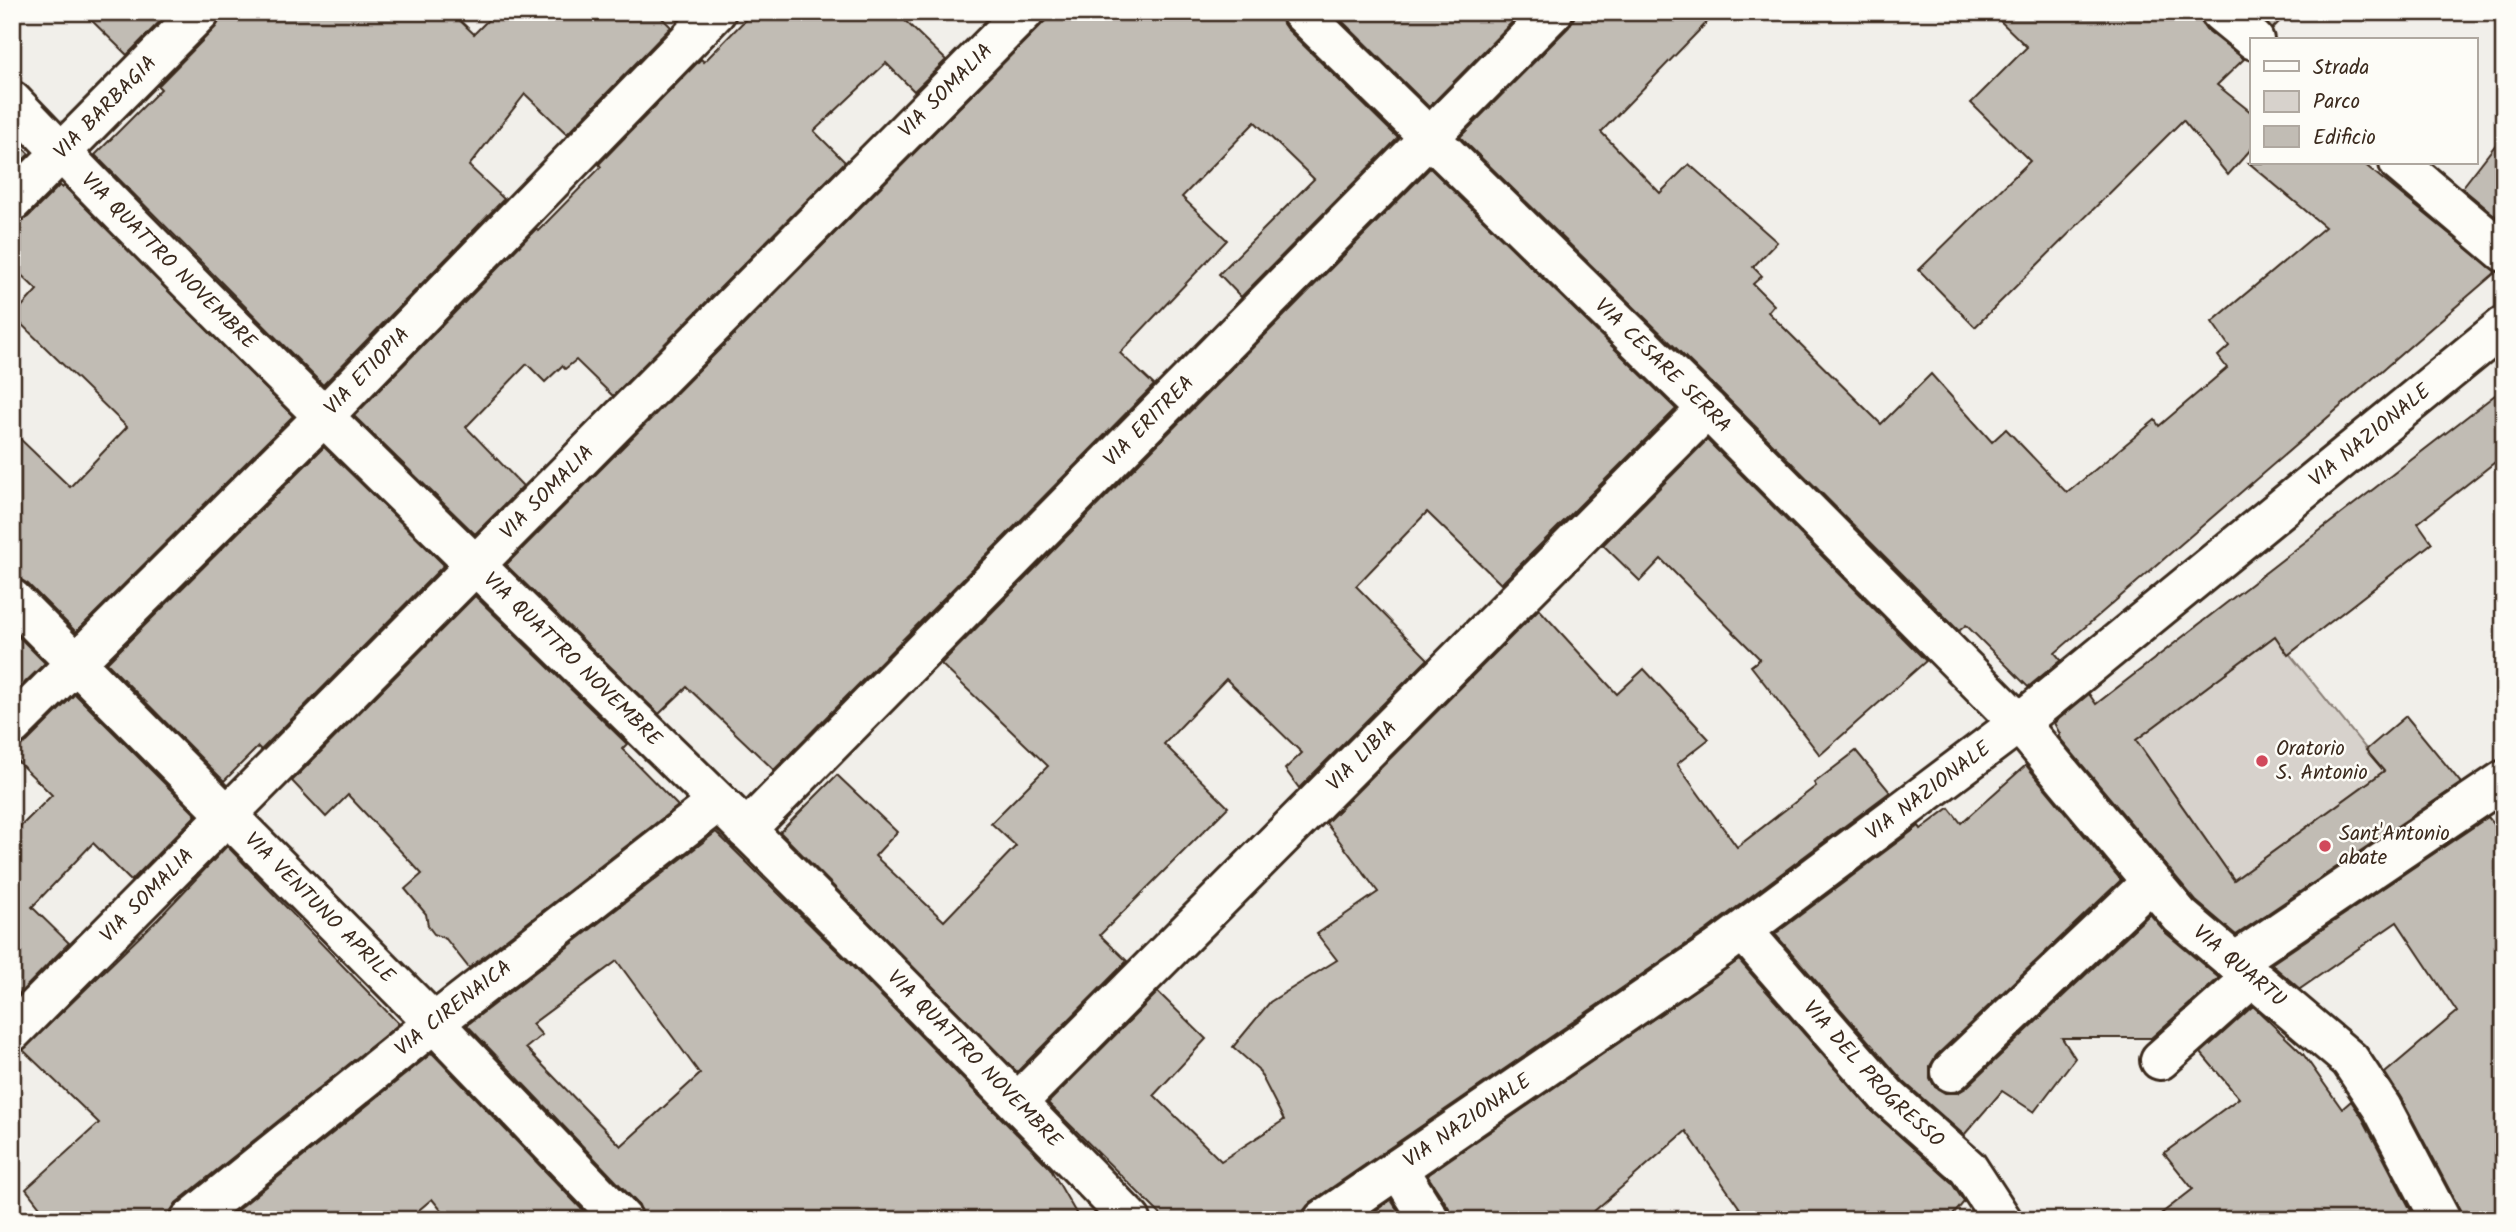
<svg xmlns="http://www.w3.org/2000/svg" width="2516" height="1232" viewBox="0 0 2516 1232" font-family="Kalam,sans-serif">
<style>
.green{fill:#d7d2cc;stroke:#897e75;stroke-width:2}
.building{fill:#c1bcb4;stroke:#3b2a1e;stroke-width:2;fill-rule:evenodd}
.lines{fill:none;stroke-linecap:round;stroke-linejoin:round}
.street-casing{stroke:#3b2a1e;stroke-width:44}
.secondary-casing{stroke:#3b2a1e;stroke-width:44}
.street{stroke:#fdfcf7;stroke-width:38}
.secondary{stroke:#fdfcf7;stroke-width:38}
.poi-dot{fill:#d1495b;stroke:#fdfcf7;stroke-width:2.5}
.labels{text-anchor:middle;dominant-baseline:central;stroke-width:5;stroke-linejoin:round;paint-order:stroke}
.street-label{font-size:21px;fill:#3b2a1e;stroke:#fdfcf7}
.poi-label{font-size:21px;fill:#3b2a1e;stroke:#fdfcf7;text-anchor:start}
</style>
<rect width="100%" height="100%" fill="#f1efea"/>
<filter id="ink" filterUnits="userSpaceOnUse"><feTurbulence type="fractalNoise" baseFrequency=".0143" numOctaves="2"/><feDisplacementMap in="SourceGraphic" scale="14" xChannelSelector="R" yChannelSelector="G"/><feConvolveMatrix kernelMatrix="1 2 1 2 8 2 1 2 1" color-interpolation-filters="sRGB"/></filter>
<g filter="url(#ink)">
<polygon class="green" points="2275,636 2384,771 2234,880 2136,740"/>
<g class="building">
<polygon points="83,12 169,12 127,55"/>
<polygon points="221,12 451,12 474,34 496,12 656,12 671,27 567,134 525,94 469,166 504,199 323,385 95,155 161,89 158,86 216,27 221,18"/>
<polygon points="753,12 896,12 946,60 914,91 886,63 814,131 845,162 613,396 576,360 565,369 562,366 545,382 527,364 466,427 523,486 475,534 354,416 536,229 538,231 601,167 599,164 701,59 704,62"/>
<polygon points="1054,12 1280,12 1280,19 1286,28 1398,138 1241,297 1219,274 1314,179 1255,122 1182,197 1227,240 1120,353 1154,385 774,770 687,687 659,714 506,565"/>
<polygon points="1333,12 1522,12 1429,107"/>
<polygon points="1574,12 1717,12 1601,132 1660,193 1689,164 1777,242 1753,267 1762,276 1753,284 1774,305 1768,312 1881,424 1931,374 1992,442 2006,429 2067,493 2155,420 2159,426 2227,368 2218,356 2229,346 2212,322 2325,227 2249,163 2363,163 2496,272 2055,653 2061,660 2028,687 1966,625 1959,631 1723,394 1460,137 1569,27 1574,18"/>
<polygon points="1991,12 2199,12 2200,20 2206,29 2244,59 2217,85 2252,113 2252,148 2228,175 2183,120 1975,327 1919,270 2030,161 1971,103 2027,47"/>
<polygon points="2255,12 2289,12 2272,29"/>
<polygon points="2504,134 2504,223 2462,188"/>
<polygon points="12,137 29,154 12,171"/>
<polygon points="1430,168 1676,409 1501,584 1427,512 1356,586 1428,659 1299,788 1285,769 1302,753 1226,679 1164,744 1228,807 1100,935 1127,961 1017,1072 780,832 837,775 897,832 875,856 944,921 1016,846 991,823 1048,766 941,664"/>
<polygon points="60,185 62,188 64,186 293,416 76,632 28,584 18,578 12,578 12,431 70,487 127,427 13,316 37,290 12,266 12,223 18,223 28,217"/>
<polygon points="2504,388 2504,455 2418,523 2432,543 2288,655 2275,636 2136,740 2234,880 2384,771 2366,750 2406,716 2461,783 2236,935 2196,901 2058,736 2060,734 2054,723 2089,694 2096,704"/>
<polygon points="1707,440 1926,661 1820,755 1751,666 1760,659 1661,559 1640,581 1603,545"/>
<polygon points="324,447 444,565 261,750 258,747 224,781 107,663"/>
<polygon points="475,596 627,744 622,749 678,806 469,968 446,939 434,934 428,926 426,914 405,889 422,874 348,795 326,817 292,781"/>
<polygon points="1539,609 1617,694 1644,669 1709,739 1677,764 1737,847 1816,786 1814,783 1856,751 1890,792 1705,931 1311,1202 1304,1210 1301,1220 1166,1220 1048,1103 1158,992 1206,1039 1154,1095 1221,1161 1284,1120 1258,1069 1233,1047 1270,1002 1337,960 1317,934 1378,892 1326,823"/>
<polygon points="12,630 45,663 12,695"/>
<polygon points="75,694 196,815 131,881 93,843 32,907 69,943 12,1001 12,835 52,795 12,756 12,747 18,747 27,742"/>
<polygon points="2026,765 2121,880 1936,1056 1930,1066 1930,1078 1935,1087 1945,1093 1957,1093 1966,1088 2150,914 2166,933 2219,978 2151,1038 2062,1038 2075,1058 2034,1112 2002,1091 1964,1135 1904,1082 1775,934 1919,826 1921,829 1949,808 1961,823"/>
<polygon points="2488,817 2504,836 2504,1220 2463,1220 2460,1210 2401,1098 2385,1073 2457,1012 2397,922 2300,989 2271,964"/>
<path d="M716,832L844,958L1050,1168L1080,1220H644L639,1205L467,1025ZM617,961L700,1074L621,1146L526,1048L542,1035L532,1024Z"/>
<polygon points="227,846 399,1024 176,1203 170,1212 169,1220 50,1220 26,1189 99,1123 23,1050 158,919"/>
<polygon points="1739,960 1872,1111 1951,1182 1964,1202 1949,1220 1748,1220 1686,1131 1584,1220 1452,1220 1449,1208 1427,1175"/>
<polygon points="2253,1006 2303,1054 2342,1109 2351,1101 2363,1119 2416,1220 2153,1220 2193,1189 2164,1153 2239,1098 2201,1053"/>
<polygon points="432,1053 592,1220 449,1220 432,1199 407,1220 225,1220"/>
<polygon points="1391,1200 1404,1220 1362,1220"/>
</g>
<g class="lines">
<defs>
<g id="street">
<path id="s1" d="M1301,12L1707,409L2019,723"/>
<polyline points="2220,12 2254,40"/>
<path id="s2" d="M12,101C234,333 465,555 695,779C842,923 987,1071 1131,1220"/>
<polyline points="2399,163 2504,252"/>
<path id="s3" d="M12,202L200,12"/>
<path id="s4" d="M12,599L434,1023L623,1220"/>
<path id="s5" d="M12,726L323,417L716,12"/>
<path id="s6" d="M746,830L1553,12"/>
<path id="s7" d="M1743,931L1888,1097L1968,1168L2002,1220"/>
<polyline points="2235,962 2504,780"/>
<path id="s8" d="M12,1032L1024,12"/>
<polyline points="2160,1060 2253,977"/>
<polyline points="1951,1072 2151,882"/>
<path id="s9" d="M1018,1102L1707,409"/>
<polyline points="1398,1169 1430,1220"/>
<path id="s10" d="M190,1220L434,1023L718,802"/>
</g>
<g id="secondary">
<path id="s11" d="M2019,723L2180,916L2350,1060L2382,1108L2441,1220"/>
<path id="s12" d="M1323,1220L1718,949L1910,805L2019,723L2504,326"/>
</g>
</defs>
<use href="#street" class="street-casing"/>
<use href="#secondary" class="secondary-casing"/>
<use href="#street" class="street"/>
<use href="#secondary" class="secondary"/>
</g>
</g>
<g class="poi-dot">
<circle cx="2262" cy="761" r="7"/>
<circle cx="2325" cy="846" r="7"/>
</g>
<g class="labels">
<g class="street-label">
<text stroke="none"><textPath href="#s8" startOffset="1326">VIA SOMALIA</textPath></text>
<text stroke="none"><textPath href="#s3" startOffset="133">VIA BARBAGIA</textPath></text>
<text stroke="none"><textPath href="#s2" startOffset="224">VIA QUATTRO NOVEMBRE</textPath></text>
<text stroke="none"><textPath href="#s1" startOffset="506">VIA CESARE SERRA</textPath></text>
<text stroke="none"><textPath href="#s5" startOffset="502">VIA ETIOPIA</textPath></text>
<text stroke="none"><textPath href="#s6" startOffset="574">VIA ERITREA</textPath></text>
<text stroke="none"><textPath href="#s12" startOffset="1309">VIA NAZIONALE</textPath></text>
<text stroke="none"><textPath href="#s8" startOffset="760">VIA SOMALIA</textPath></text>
<text stroke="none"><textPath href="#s2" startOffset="791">VIA QUATTRO NOVEMBRE</textPath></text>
<text stroke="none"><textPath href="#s9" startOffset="488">VIA LIBIA</textPath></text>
<text stroke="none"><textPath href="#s12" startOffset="742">VIA NAZIONALE</textPath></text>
<text stroke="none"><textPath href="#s8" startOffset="192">VIA SOMALIA</textPath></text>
<text stroke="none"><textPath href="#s4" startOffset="436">VIA VENTUNO APRILE</textPath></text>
<text stroke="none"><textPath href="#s11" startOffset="329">VIA QUARTU</textPath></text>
<text stroke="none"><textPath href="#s10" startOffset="338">VIA CIRENAICA</textPath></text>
<text stroke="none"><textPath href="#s2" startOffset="1358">VIA QUATTRO NOVEMBRE</textPath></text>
<text stroke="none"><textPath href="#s7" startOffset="194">VIA DEL PROGRESSO</textPath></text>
<text stroke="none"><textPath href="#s12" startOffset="175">VIA NAZIONALE</textPath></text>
</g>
<g class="poi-label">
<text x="2276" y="749">Oratorio<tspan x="2276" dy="24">S. Antonio</tspan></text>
<text x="2339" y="834">Sant'Antonio<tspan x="2339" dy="24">abate</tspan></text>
</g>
</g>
<rect width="2516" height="1232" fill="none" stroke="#fdfcf7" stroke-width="42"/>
<rect x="21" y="21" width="2474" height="1190" fill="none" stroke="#3b2a1e" stroke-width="2.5" filter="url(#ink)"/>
<rect x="2250" y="38" width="228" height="126" fill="#fdfcf7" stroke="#afa8a0" stroke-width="2"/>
<rect x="2264" y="61" width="35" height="10" fill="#fdfcf7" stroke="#afa8a0" stroke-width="2"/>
<text x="2313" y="74" font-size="21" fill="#3b2a1e">Strada</text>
<rect x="2264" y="91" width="35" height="21" fill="#d7d2cc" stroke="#afa8a0" stroke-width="2"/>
<text x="2313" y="108" font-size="21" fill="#3b2a1e">Parco</text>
<rect x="2264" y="126" width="35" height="21" fill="#c1bcb4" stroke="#afa8a0" stroke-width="2"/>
<text x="2313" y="144" font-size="21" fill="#3b2a1e">Edificio</text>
</svg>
